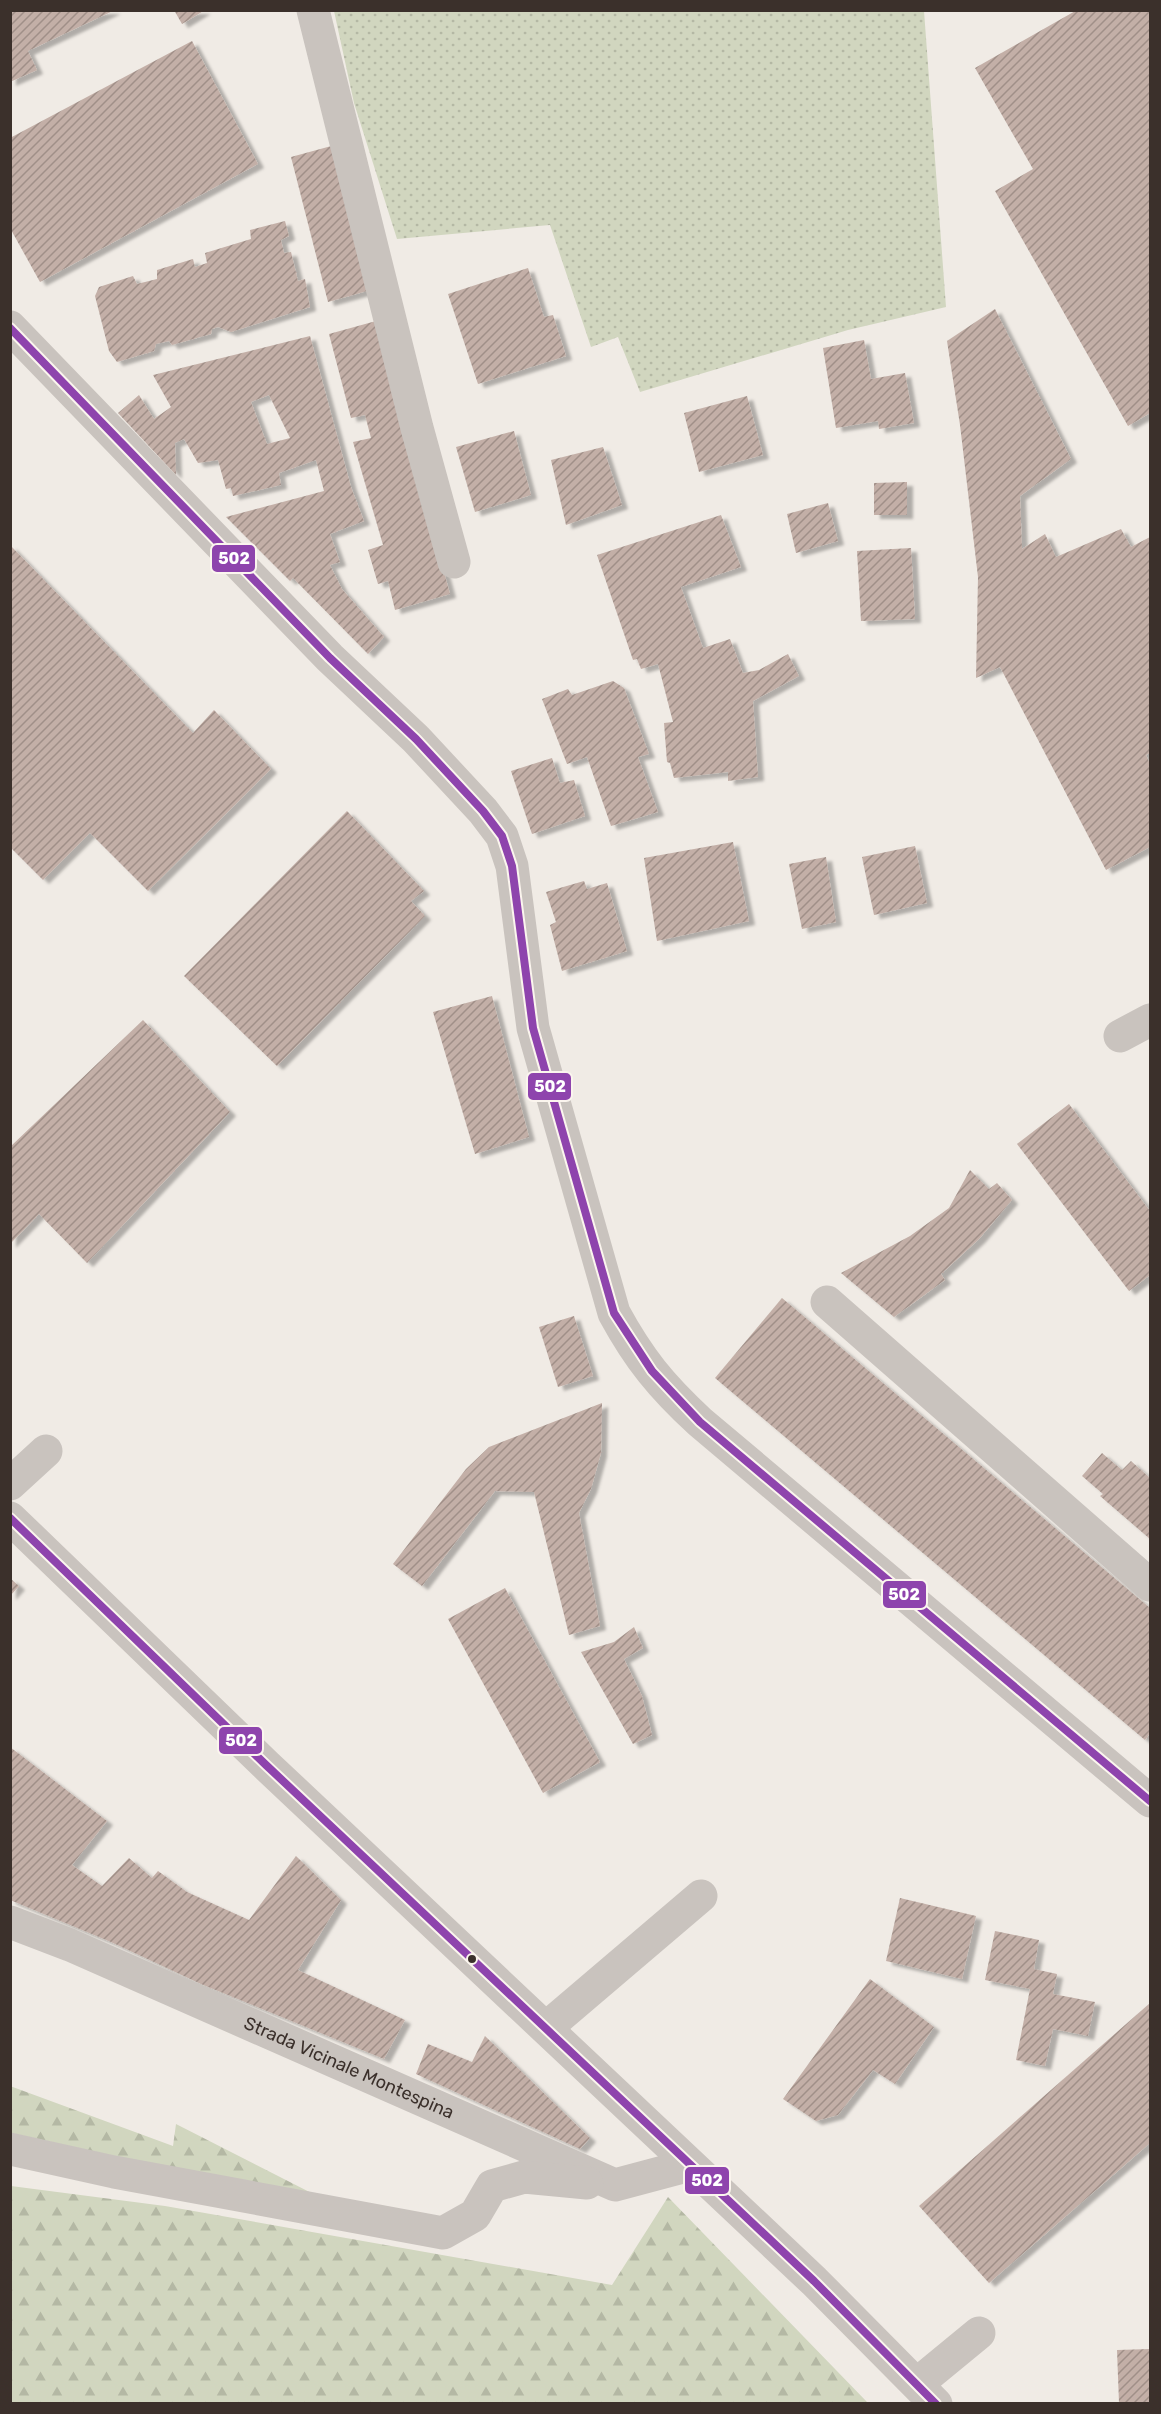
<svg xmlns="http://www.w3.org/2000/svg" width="1161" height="2414" viewBox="0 0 1161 2414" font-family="Rubik,sans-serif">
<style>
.grass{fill:url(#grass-dots)}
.forest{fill:url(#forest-firs)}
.building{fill:url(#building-hatch);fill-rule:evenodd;filter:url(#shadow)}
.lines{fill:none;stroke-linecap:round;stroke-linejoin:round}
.minor{stroke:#c9c3be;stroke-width:33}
.bus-1-casing{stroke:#fbf5ee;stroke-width:12}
.bus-1{stroke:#8e44ad;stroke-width:8}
.bus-dot{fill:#3b302b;stroke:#fbf5ee;stroke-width:2}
.labels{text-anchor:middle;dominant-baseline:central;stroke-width:6;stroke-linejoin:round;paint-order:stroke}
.street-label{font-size:18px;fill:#3b302b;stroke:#fbf5ee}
.line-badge{stroke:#fbf5ee;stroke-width:2}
.badge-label{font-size:16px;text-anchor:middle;font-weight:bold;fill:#fff}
</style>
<defs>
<pattern id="grass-dots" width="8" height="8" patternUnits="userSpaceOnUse" patternTransform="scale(1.5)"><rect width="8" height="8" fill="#d1d6bf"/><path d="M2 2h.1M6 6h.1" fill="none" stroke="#b4b8a4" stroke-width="1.8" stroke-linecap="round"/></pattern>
<pattern id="forest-firs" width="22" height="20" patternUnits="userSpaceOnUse" patternTransform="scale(1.5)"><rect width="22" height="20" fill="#d1d6bf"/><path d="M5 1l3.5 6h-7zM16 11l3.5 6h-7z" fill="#b4b8a4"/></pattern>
<pattern id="building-hatch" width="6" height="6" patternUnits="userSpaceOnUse" patternTransform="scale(1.5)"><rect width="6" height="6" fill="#c3afa7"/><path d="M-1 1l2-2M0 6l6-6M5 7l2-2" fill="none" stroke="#a08f88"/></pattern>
<filter id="shadow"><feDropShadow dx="6" dy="4" stdDeviation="1.5" flood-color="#0004"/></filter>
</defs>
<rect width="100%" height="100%" fill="#f0ebe5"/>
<polygon class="grass" points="924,11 946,307 848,330 640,392 618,337 591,347 550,225 397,239 354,103 334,11"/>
<g class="forest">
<polygon points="10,2086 173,2146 176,2124 335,2205 11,2133"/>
<polygon points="11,2186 165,2206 612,2285 668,2197 868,2403 11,2403"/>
</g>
<g class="building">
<polygon points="10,10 115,10 28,51 37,70 10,82"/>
<polygon points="174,10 205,10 182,24"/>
<polygon points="1077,10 1150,10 1150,413 1128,426 995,191 1033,169 975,68"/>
<polygon points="192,41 258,164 40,282 10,228 10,138"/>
<polygon points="335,145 374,289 328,302 291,157"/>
<polygon points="285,221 289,236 281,240 284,253 291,252 298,281 305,279 310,307 231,332 218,327 212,329 211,334 172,345 169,341 156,344 154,351 117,362 109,351 95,296 99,287 133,276 137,284 157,279 157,270 193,259 195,267 207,263 205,253 251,239 250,230"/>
<polygon points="528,268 544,317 553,315 566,356 478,384 448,294"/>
<polygon points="995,309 1071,459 1020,496 1022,549 1045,534 1056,557 1121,529 1131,547 1150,537 1150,753 1146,755 1150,764 1150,847 1106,870 1000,667 976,678 978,577 960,425 947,341"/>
<polygon points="376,321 450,594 395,610 388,581 378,584 368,550 383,545 353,442 371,438 365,415 351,418 329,334"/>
<path d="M310,336L351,487L364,521L330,534L340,562L330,565L342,589L384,637L368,654L293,578L290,581L226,517L324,491L316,460L279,473L281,485L233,496L231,488L226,489L218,460L198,463L184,439L175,443L176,475L118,413L139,395L154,419L171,407L153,375ZM269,395L290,438L267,444L251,402Z"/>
<polygon points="864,340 871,379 905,373 914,423 879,429 878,421 836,428 823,348"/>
<polygon points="747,396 763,455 699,472 684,413"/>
<polygon points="514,431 531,495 475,512 456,447"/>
<polygon points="603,447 622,505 566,525 551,460"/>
<polygon points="907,482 907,515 874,515 874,483"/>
<polygon points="828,503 838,541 796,553 787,514"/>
<polygon points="721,515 741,567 681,587 703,648 730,639 743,673 759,670 788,654 799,676 753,701 758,777 728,781 728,772 674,778 670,763 667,762 664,723 673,722 658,664 641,669 637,659 633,660 597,555"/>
<polygon points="10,545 193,733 214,710 271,769 148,891 90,833 43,880 10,847"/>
<polygon points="911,548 915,619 861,621 857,551"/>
<polygon points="613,681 624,688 649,754 638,757 658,812 611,826 587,757 567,764 542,699 568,689 572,695"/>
<polygon points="552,758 560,783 574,780 585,816 532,834 511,771"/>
<polygon points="347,811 424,891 411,901 425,916 277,1066 184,976"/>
<polygon points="733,842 749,921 657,941 644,858"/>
<polygon points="915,846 927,903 874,915 862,857"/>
<polygon points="826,857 836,922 802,929 789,864"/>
<polygon points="584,881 587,889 607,883 627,951 562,971 550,925 556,922 546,892"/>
<polygon points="492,996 529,1137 475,1154 433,1012"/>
<polygon points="143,1020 230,1112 87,1263 39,1214 10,1244 10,1147"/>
<polygon points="1069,1104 1150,1211 1150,1275 1129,1291 1017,1144"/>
<polygon points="970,1170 989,1189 997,1183 1012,1200 979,1239 941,1274 945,1280 894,1317 841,1273 910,1236 949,1208"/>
<polygon points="782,1298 1150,1608 1150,1733 1145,1740 715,1378"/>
<polygon points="574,1316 593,1376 558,1387 539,1327"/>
<polygon points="602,1403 601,1453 591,1489 579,1513 600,1626 569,1635 534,1492 495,1491 422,1586 393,1564 466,1469 489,1447"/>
<polygon points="1102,1453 1122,1470 1131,1461 1150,1478 1150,1539 1100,1496 1103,1494 1082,1476"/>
<polygon points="10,1578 19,1586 10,1596"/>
<polygon points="505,1588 600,1762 543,1793 448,1619"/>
<polygon points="634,1627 643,1648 624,1659 642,1696 652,1735 633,1744 581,1652 614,1642"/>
<polygon points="10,1747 107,1821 72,1865 102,1886 129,1858 152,1878 158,1871 187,1892 249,1920 296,1856 341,1900 298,1970 405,2020 384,2059 201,1984 111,1942 10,1900"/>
<polygon points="900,1898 976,1916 962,1979 886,1961"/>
<polygon points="995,1931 1039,1940 1034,1969 1057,1974 1053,1994 1095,2002 1088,2036 1053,2029 1045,2066 1016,2060 1030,1989 985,1980"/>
<polygon points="870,1979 934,2027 895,2084 873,2070 838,2115 816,2121 783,2099"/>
<polygon points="1150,2003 1150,2143 989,2283 919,2206"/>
<polygon points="485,2036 590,2138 580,2149 416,2074 428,2044 472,2062"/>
<polygon points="1150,2349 1150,2403 1119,2403 1117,2350"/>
</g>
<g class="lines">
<g class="minor">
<polyline points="313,10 417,428 454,562"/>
<path d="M10,327L330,658L416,739L483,811L502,836L512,866L533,1028L614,1313C639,1359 661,1386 700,1422L1150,1801"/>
<polyline points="1120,1036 1150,1020"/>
<polyline points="827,1302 1150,1585"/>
<polyline points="10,1484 46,1451"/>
<polyline points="10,1518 266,1765 814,2281 936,2404"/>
<path id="s1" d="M10,1922L70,1945L615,2185L690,2165"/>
<polyline points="546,2028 701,1896"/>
<polyline points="10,2149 114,2172 443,2233 475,2215 492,2186 524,2177 587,2183"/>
<polyline points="917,2384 979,2333"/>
</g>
<defs>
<g id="bus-1">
<polyline points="10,328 330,658 416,739 483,811 502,836 512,866 533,1028 614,1313 652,1371 700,1422 1150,1801"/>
<polyline points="10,1518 266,1765 814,2281 936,2404"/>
</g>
</defs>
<use href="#bus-1" class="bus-1-casing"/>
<use href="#bus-1" class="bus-1"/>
</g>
<circle class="bus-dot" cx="472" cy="1959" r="5"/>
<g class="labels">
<g class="street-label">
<text stroke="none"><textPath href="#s1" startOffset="369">Strada Vicinale Montespina</textPath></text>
</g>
</g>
<g class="line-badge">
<rect x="211" y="544" width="45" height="29" rx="6" fill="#8e44ad"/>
<rect x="527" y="1072" width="45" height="29" rx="6" fill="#8e44ad"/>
<rect x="882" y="1580" width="45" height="29" rx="6" fill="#8e44ad"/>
<rect x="218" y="1726" width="45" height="29" rx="6" fill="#8e44ad"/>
<rect x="684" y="2166" width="46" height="29" rx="6" fill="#8e44ad"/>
</g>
<g class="badge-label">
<text x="234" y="564">502</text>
<text x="550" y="1092">502</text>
<text x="904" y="1600">502</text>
<text x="241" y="1746">502</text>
<text x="707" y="2186">502</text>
</g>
<rect width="1161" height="2414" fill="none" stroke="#3b302b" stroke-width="24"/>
</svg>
